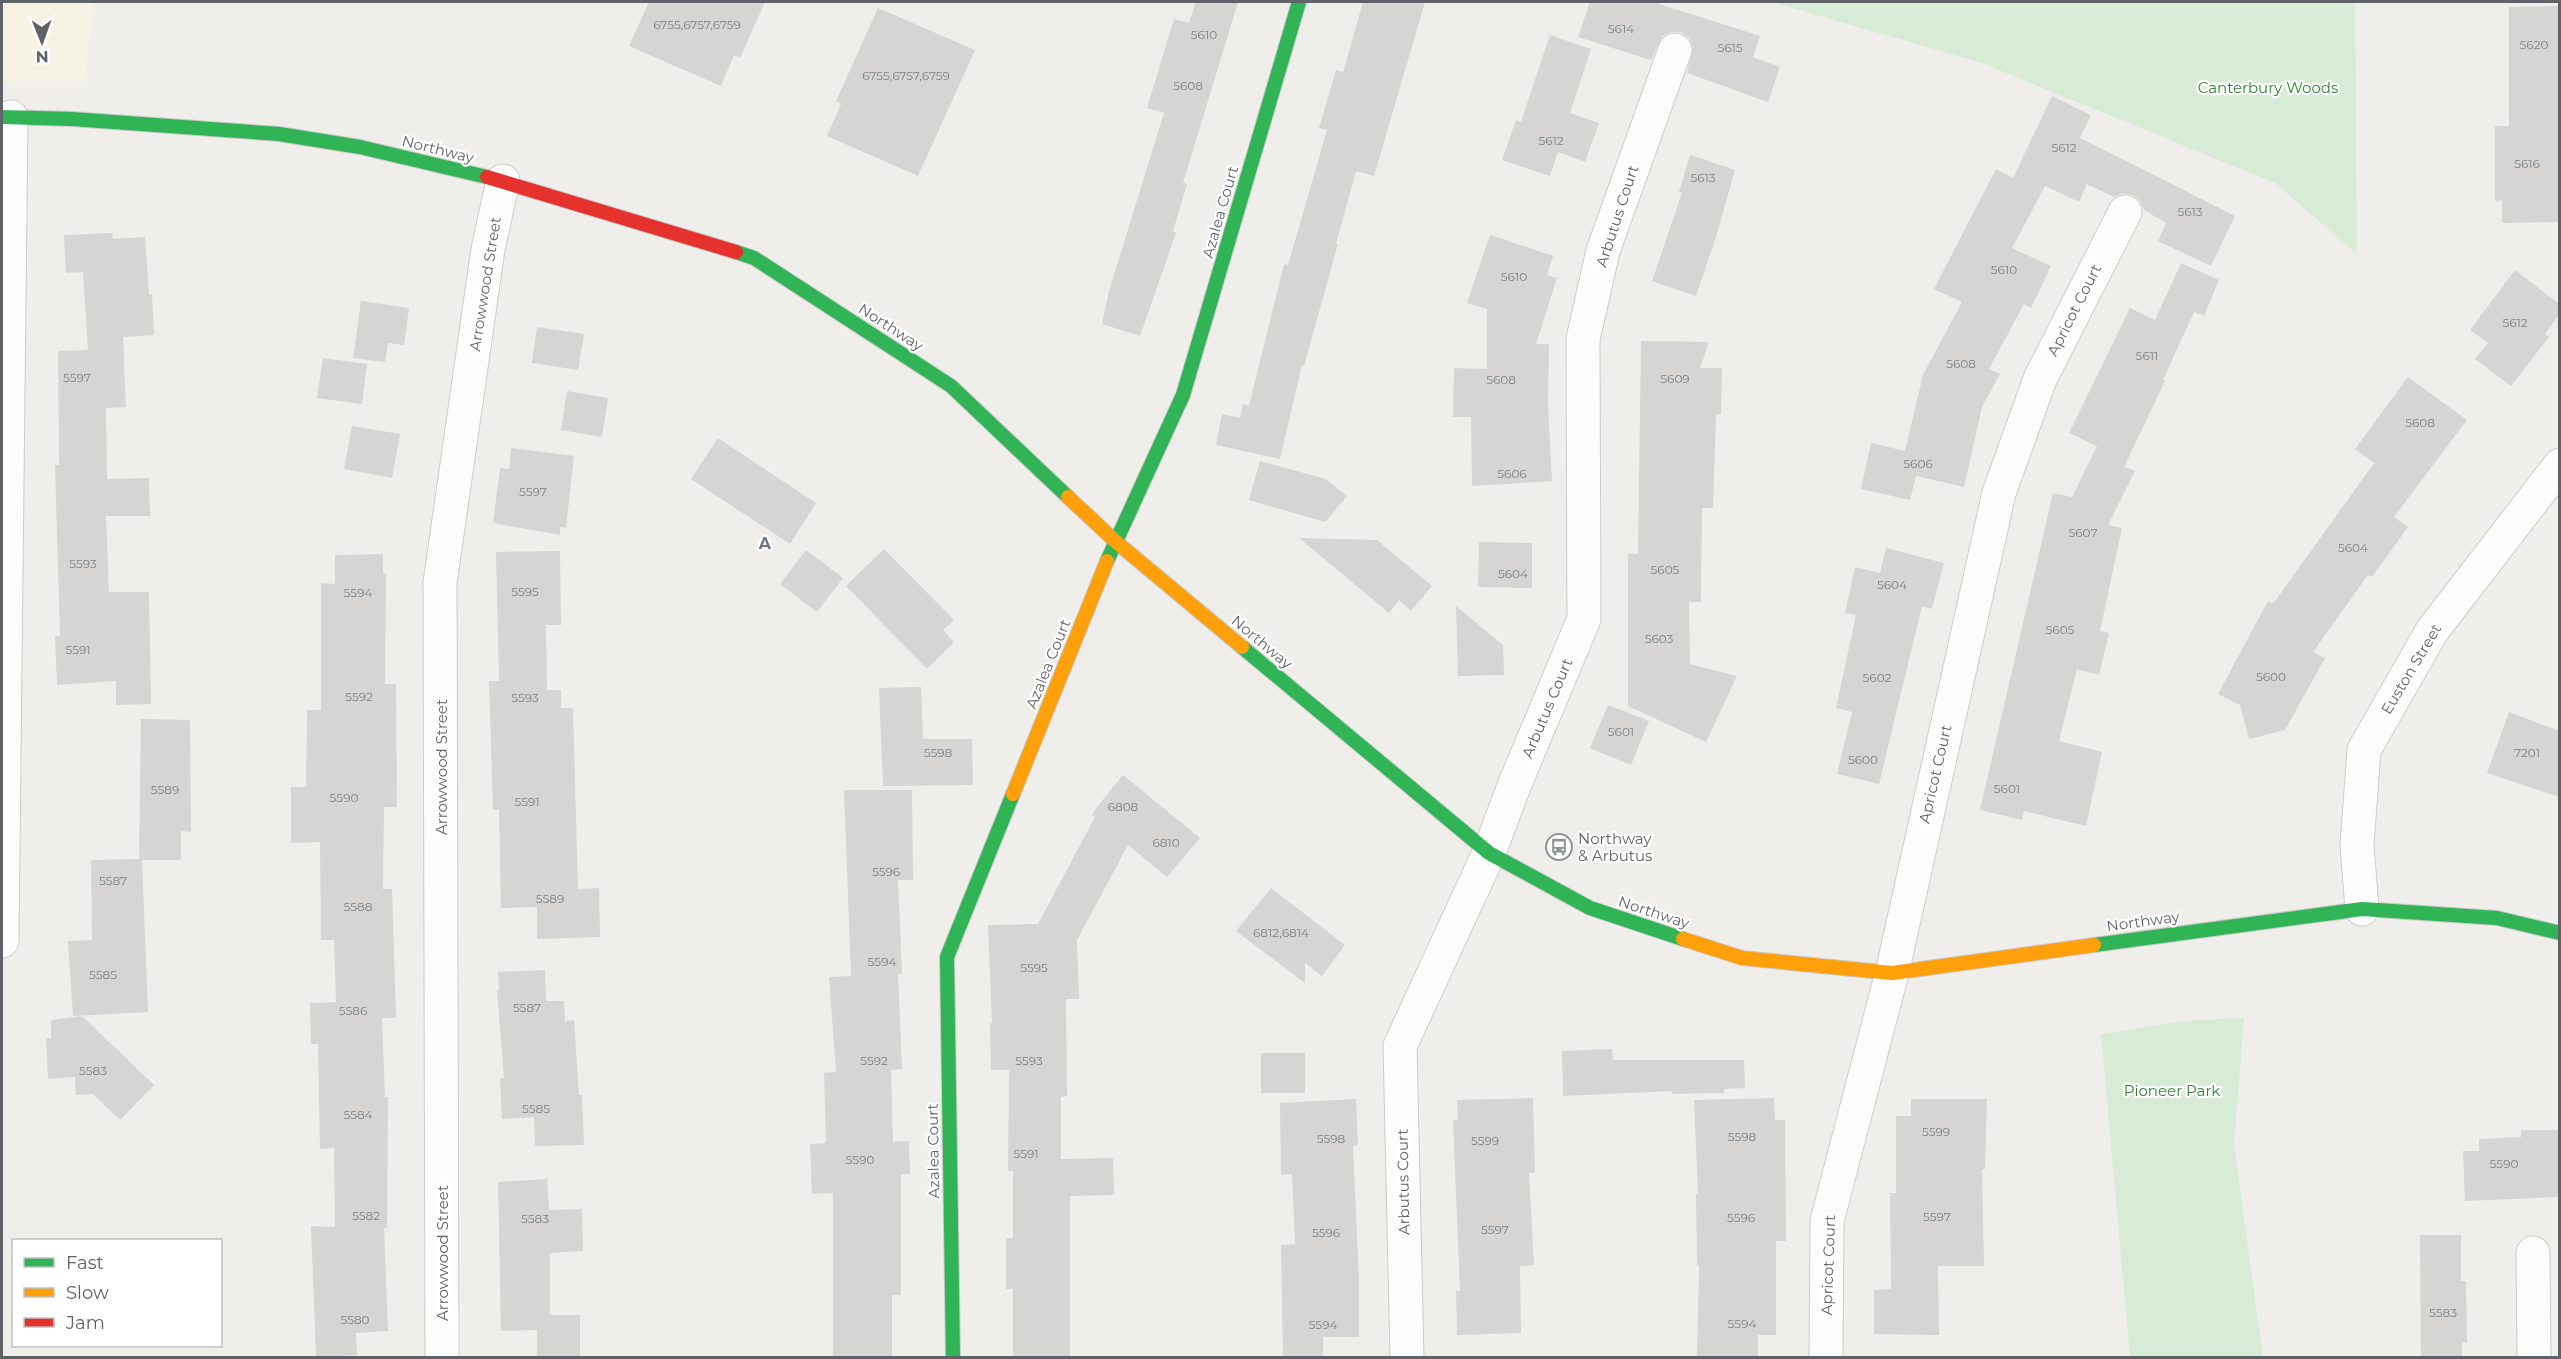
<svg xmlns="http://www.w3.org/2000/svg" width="2561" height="1359" viewBox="0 0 2561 1359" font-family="Montserrat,sans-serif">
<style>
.commercial{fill:#f7f3e4}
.green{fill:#d8ebd6}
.building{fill:#d6d5d3}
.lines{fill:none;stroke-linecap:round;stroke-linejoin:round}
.street-casing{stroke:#cbcccc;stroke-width:35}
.fast-casing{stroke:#cacacb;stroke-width:16}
.slow-casing{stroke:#cacacb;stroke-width:16}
.jam-casing{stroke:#cacacb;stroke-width:16}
.street{stroke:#fdfcfc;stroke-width:33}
.fast{stroke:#30b455;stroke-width:14}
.slow{stroke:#ff9f0a;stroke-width:14}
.jam{stroke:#e5322d;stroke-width:14}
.labels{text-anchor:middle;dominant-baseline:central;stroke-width:4.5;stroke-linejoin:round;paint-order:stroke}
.number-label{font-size:12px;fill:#7e8184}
.park-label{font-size:15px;fill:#348238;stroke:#fff}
.street-label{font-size:15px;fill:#5f6368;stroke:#fff}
.poi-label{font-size:15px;fill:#5f6368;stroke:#fff;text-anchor:start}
.neighbourhood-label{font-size:16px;font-weight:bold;fill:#70757a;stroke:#fff}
</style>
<rect width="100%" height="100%" fill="#efeeea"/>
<polygon class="commercial" points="2,2 94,2 84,81 2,81"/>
<g class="green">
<polygon points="1772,2 2355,2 2357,254 2275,183 1982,63"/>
<polygon points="2244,1018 2234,1145 2263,1357 2130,1357 2101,1034 2184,1021"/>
</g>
<g class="building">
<polygon points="649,2 765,2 740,58 734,55 721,86 629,46"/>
<polygon points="1196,2 1238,2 1183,183 1187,184 1173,231 1176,233 1140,336 1102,324 1109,291 1164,113 1147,108 1174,19 1189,23"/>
<polygon points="1363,2 1425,2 1374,176 1356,171 1336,244 1338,244 1304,366 1302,365 1280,459 1216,445 1222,414 1240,418 1243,404 1249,406 1284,264 1288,265 1327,130 1319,128 1336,70 1343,72"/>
<polygon points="1590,2 1653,2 1760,36 1753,57 1780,67 1768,102 1687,73 1693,47 1690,38 1681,32 1671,32 1662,36 1651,60 1578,37"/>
<polygon points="2559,6 2559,222 2502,223 2502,200 2495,201 2495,126 2509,126 2509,7"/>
<polygon points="878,8 975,50 918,176 827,136 841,104 836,101"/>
<polygon points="1550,35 1591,49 1570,113 1599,123 1585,162 1558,152 1550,176 1502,160 1516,120 1521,122"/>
<polygon points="2052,96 2091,115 2080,138 2235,216 2211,266 2158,241 2166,223 2144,210 2140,201 2133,195 2123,193 2114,197 2087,184 2079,202 2045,186 2012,248 2051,266 2031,308 2024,304 1989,369 2000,374 1982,407 1964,487 1916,476 1910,500 1861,489 1871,443 1905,451 1923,375 1962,302 1934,289 1996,169 2013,178"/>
<polygon points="1690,155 1735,170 1716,237 1696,296 1652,281 1682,193 1679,192"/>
<polygon points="112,233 113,239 145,237 149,294 152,294 154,335 123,337 126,407 106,408 107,479 149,478 150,516 106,516 109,592 149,592 151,704 116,705 116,681 57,685 55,636 60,636 55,465 59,465 58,351 88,350 83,272 66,273 64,235"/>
<polygon points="1490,235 1553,256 1547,275 1557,278 1536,344 1549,344 1548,404 1552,481 1472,486 1471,417 1453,417 1454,368 1487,369 1487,309 1467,303"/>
<polygon points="2181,263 2219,280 2204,316 2194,312 2163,380 2165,381 2124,467 2135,471 2108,525 2122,528 2100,631 2109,633 2099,675 2077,669 2059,741 2102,752 2086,826 2024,811 2022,820 1980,810 2053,493 2072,497 2097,446 2069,433 2130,308 2155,320"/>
<polygon points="2515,270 2559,304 2559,315 2545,334 2549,337 2511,386 2475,359 2488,343 2470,330"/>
<polygon points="361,301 409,308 404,345 388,343 385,362 353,358"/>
<polygon points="537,327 584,334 578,370 532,363"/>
<polygon points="1641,341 1709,342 1700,368 1722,368 1721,414 1716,414 1713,508 1702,508 1701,602 1689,602 1690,664 1737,676 1706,742 1628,706 1628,554 1638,554"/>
<polygon points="323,358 367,364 362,404 317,398"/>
<polygon points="2408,377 2467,420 2394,517 2408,527 2372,577 2368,575 2313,652 2325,658 2285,730 2249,739 2240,705 2218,694 2268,601 2273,604 2374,463 2355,449"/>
<polygon points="567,391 608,398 602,437 561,430"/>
<polygon points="352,426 400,434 392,478 344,469"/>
<polygon points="718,438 816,503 790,544 691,479"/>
<polygon points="511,448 574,456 566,528 560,527 560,535 493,523 500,468 509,469"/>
<polygon points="1260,461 1326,479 1347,496 1325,522 1249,500"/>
<polygon points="1299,538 1377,540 1432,586 1411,611 1399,600 1389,613"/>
<polygon points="1479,542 1532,543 1532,588 1478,587"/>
<polygon points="1886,548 1944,563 1932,609 1922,606 1879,784 1837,774 1852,712 1836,708 1856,615 1845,613 1855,567 1880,573"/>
<polygon points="884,549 954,620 943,630 954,642 927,669 846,586"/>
<polygon points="806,550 843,578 817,612 780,584"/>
<polygon points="560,551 561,625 546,625 547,690 561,690 561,708 573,708 578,889 599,888 600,937 537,939 537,907 501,908 499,810 493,810 489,681 499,681 496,552"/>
<polygon points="383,554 383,573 386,573 385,684 396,684 397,807 384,807 383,889 392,889 396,1018 382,1018 385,1097 388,1097 387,1228 384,1228 388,1331 356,1333 357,1355 316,1357 311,1226 335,1227 334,1148 320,1149 318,1044 311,1044 310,1003 336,1002 334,940 321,940 320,842 291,843 291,787 306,787 307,710 321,710 321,583 335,584 335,555"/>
<polygon points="1456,606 1503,645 1504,675 1458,676"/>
<polygon points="921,687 923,739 972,739 973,785 883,786 879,688"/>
<polygon points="1608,705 1649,721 1631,765 1590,748"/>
<polygon points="2509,712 2559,731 2559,797 2487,773"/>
<polygon points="141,719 190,720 191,832 181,831 181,860 142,860 148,1012 73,1016 68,941 92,940 91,860 139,859"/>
<polygon points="1123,775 1200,838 1167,877 1128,845 1077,940 1079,999 1066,999 1067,1096 1061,1097 1061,1159 1113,1158 1114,1195 1070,1196 1070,1358 1013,1358 1013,1289 1006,1289 1006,1238 1013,1238 1013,1171 1008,1171 1009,1070 991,1070 990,1023 992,1023 988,925 1038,924 1095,817 1092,815 1097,807"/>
<polygon points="844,790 912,790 913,880 898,880 902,974 898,974 902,1069 891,1070 893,1142 909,1141 910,1174 901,1174 901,1295 892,1295 892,1358 833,1358 833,1193 812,1194 810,1144 826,1143 824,1073 836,1072 829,977 851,976"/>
<polygon points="1271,888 1345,945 1322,976 1305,963 1305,983 1236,931"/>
<polygon points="545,970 546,1001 564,1001 565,1021 574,1020 579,1095 582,1095 584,1145 535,1146 534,1117 502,1119 500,1078 504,1078 497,991 499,990 498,972"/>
<polygon points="82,1016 154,1085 120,1120 93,1094 76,1095 75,1077 48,1079 46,1038 51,1038 51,1020"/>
<polygon points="1612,1049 1613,1060 1744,1060 1745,1088 1724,1089 1724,1093 1672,1094 1672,1091 1563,1096 1562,1051"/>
<rect x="1261" y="1053" width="44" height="40"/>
<polygon points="1533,1098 1535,1173 1529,1173 1534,1265 1520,1266 1521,1333 1457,1335 1456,1291 1460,1291 1453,1120 1458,1120 1457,1100"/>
<polygon points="1774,1098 1775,1120 1785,1120 1786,1241 1776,1241 1776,1335 1758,1335 1758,1358 1697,1358 1699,1265 1697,1265 1696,1194 1698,1194 1694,1100"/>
<polygon points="1356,1099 1358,1145 1353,1146 1359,1279 1359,1337 1323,1337 1323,1358 1283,1358 1281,1245 1295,1244 1292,1174 1281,1175 1280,1103"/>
<polygon points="1911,1099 1987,1099 1985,1169 1982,1169 1984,1266 1938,1266 1939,1335 1874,1334 1874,1290 1891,1289 1890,1193 1896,1193 1896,1116 1911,1116"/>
<polygon points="2521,1130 2559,1130 2559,1197 2465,1201 2463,1151 2479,1151 2479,1139 2521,1137"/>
<polygon points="547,1179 549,1210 582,1209 583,1251 550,1253 550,1315 580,1315 580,1357 537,1357 537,1330 501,1331 498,1182"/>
<polygon points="2420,1235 2461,1235 2461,1281 2466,1281 2467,1343 2462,1342 2462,1358 2421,1358"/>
</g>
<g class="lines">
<defs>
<g id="street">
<polyline points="2362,909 2357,845 2364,750 2432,631 2560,465"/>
<polyline points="2,941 11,117"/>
<polyline points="2533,1253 2534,1358"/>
<polyline points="442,1358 440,583 488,249 503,181"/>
<polyline points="1407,1358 1400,1046 1489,853 1514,786 1584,619 1583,339 1603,251 1675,50"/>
<polyline points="1826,1358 1827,1221 1892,973 1999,493 2040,379 2125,212"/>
</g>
<g id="fast">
<polyline points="2,117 72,119 279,134 360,147 487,177"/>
<polyline points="736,252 754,258 951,386 1068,497"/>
<polyline points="1107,561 1183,395 1299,2"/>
<polyline points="1242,647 1489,853 1590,908 1683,939"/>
<polyline points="2094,945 2362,909 2497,918 2560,933"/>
<polyline points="953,1358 947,957 1013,794"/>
</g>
<g id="slow">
<polyline points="1068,497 1115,541 1242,647"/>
<polyline points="1013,794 1107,561"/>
<polyline points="1683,939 1742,958 1892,973 2094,945"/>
</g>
<polyline id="jam" points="487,177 736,252"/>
</defs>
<use href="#street" class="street-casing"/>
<use href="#fast" class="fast-casing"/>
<use href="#slow" class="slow-casing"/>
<use href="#jam" class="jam-casing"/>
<use href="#street" class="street"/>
<use href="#fast" class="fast"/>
<use href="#slow" class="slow"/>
<use href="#jam" class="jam"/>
</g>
<defs>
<symbol id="bus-ring" viewBox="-11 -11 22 22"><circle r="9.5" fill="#fff" stroke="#919496" stroke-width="1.5"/><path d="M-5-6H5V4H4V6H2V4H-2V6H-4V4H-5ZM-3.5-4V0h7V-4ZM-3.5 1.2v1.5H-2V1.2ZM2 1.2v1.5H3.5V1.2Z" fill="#919496"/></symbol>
</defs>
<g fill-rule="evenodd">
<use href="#bus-ring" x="1544" y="832" width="30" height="30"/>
</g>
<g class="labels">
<g class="number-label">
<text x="697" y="24">6755,6757,6759</text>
<text x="1621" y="28">5614</text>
<text x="1204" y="34">5610</text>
<text x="2534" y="44">5620</text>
<text x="1730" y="47">5615</text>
<text x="906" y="75">6755,6757,6759</text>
<text x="1188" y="85">5608</text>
<text x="1551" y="140">5612</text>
<text x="2064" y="147">5612</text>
<text x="2527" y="163">5616</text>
<text x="1703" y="177">5613</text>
<text x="2190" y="211">5613</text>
<text x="2004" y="269">5610</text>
<text x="1514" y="276">5610</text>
<text x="2515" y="322">5612</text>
<text x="2147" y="355">5611</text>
<text x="1961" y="363">5608</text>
<text x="77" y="377">5597</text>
<text x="1675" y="378">5609</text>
<text x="1501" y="379">5608</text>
<text x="2420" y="422">5608</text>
<text x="1918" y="463">5606</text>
<text x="1512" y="473">5606</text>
<text x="533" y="491">5597</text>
<text x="2083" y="532">5607</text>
<text x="2353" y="547">5604</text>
<text x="83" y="563">5593</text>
<text x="1665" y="569">5605</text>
<text x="1513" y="573">5604</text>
<text x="1892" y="584">5604</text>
<text x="525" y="591">5595</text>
<text x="358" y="592">5594</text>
<text x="2060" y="629">5605</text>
<text x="1659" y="638">5603</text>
<text x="78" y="649">5591</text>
<text x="2271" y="676">5600</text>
<text x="1877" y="677">5602</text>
<text x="359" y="696">5592</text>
<text x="525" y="697">5593</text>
<text x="1621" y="731">5601</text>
<text x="938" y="752">5598</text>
<text x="2527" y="752">7201</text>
<text x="1863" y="759">5600</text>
<text x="2007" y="788">5601</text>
<text x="165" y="789">5589</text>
<text x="344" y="797">5590</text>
<text x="527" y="801">5591</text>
<text x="1123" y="806">6808</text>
<text x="1166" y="842">6810</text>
<text x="886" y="871">5596</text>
<text x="113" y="880">5587</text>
<text x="550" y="898">5589</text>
<text x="358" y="906">5588</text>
<text x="1281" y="932">6812,6814</text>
<text x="882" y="961">5594</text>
<text x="1034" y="967">5595</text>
<text x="103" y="974">5585</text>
<text x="527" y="1007">5587</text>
<text x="353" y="1010">5586</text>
<text x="874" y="1060">5592</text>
<text x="1029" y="1060">5593</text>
<text x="93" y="1070">5583</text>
<text x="536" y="1108">5585</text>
<text x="358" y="1114">5584</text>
<text x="1936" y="1131">5599</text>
<text x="1742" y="1136">5598</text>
<text x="1331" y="1138">5598</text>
<text x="1485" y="1140">5599</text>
<text x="1026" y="1153">5591</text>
<text x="860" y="1159">5590</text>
<text x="2504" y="1163">5590</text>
<text x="366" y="1215">5582</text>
<text x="1937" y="1216">5597</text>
<text x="1741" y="1217">5596</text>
<text x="535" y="1218">5583</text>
<text x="1495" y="1229">5597</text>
<text x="1326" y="1232">5596</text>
<text x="2443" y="1312">5583</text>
<text x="355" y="1319">5580</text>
<text x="1742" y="1323">5594</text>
<text x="1323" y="1324">5594</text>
</g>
<g class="park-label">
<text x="2268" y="87">Canterbury Woods</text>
<text x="2172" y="1090">Pioneer Park</text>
</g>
<g class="street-label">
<text transform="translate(438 149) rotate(14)">Northway</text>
<text transform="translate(1220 212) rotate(-74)">Azalea Court</text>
<text transform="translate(1617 216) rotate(-72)">Arbutus Court</text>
<text transform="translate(485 284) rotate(-81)">Arrowwood Street</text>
<text transform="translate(2074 310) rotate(-63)">Apricot Court</text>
<text transform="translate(891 327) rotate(33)">Northway</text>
<text transform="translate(1262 642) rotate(40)">Northway</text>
<text transform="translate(1048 664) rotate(-68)">Azalea Court</text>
<text transform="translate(2411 669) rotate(-59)">Euston Street</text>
<text transform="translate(1547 708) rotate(-67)">Arbutus Court</text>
<text transform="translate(441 767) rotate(-90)">Arrowwood Street</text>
<text transform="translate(1935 774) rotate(-77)">Apricot Court</text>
<text transform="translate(1654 912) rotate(18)">Northway</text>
<text transform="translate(2143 921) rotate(-8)">Northway</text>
<text transform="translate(933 1151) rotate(-91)">Azalea Court</text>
<text transform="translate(1403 1182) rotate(-91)">Arbutus Court</text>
<text transform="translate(442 1253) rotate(-90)">Arrowwood Street</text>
<text transform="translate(1828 1265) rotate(-88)">Apricot Court</text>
</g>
<g class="poi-label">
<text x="1578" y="838">Northway<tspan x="1578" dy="17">&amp; Arbutus</tspan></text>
</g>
<g class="neighbourhood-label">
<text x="765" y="543">A</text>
</g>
</g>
<rect width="2561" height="1359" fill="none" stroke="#5f6368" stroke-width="6"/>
<rect x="12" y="1239" width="210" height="108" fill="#ffffff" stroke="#bfc1c3" stroke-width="1.5"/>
<rect x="24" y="1258" width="30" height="9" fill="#30b455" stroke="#bfc1c3" stroke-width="1.5"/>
<text x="66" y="1269" font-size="18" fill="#5f6368">Fast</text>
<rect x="24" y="1288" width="30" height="9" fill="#ff9f0a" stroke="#bfc1c3" stroke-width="1.5"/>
<text x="66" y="1299" font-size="18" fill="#5f6368">Slow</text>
<rect x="24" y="1318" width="30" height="9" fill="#e5322d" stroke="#bfc1c3" stroke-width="1.5"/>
<text x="66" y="1329" font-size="18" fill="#5f6368">Jam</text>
<g transform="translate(42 42) rotate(179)" stroke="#ffffff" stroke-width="4.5" paint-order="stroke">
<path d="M0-4.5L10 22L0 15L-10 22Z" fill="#5f6368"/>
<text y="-9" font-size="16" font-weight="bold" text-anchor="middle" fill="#5f6368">N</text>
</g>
</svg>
